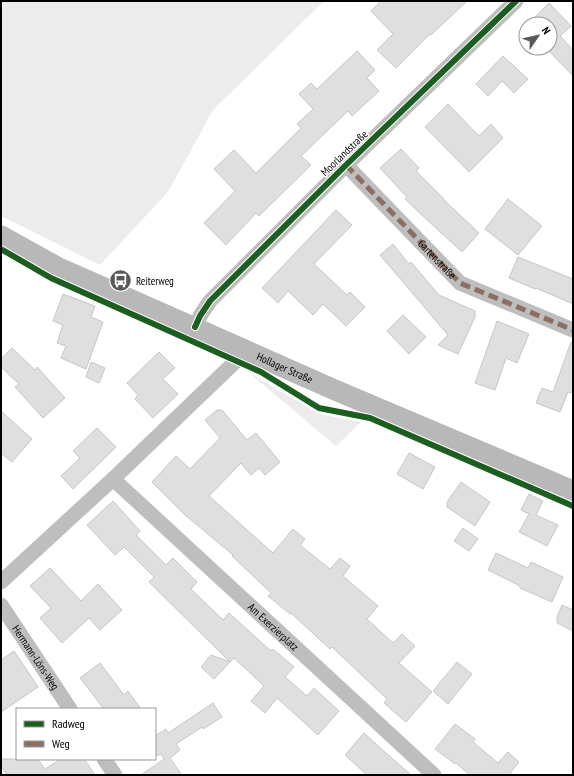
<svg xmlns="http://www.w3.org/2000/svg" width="574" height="776" viewBox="0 0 574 776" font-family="'PT Sans Narrow',sans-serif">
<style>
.green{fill:#ececec}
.building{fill:#dfdfdf;stroke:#c7c7c7}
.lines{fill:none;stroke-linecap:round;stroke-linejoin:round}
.street{stroke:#bebebe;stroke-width:15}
.secondary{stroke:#b8b8b8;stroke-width:21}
.quiet{stroke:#8d6e63;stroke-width:5;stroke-dasharray:10 5;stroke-linecap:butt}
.cycleway-casing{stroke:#fff;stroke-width:8}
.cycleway{stroke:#1b5e20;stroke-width:6}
.labels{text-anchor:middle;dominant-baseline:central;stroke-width:3;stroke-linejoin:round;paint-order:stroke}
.street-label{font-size:11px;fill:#000;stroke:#fff}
.poi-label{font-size:11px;fill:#000;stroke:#fff;text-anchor:start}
</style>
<rect width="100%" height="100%" fill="#fff"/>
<g class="green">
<polygon points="1,1 324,1 213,110 168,192 100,265 1,216"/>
<polygon points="247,371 319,414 361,422 336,446"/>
</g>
<g class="building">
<polygon points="381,1 467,1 431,35 430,34 396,68 377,50 393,34 371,11"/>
<polygon points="549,3 571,26 560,36 573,50 573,76 546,48 550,48 550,24 528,24"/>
<polygon points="357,51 375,70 367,78 379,91 352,116 348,111 301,156 311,165 259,216 256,213 226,245 204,223 235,191 214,169 234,150 256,173 301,128 297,124 313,109 299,94 311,83 317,89"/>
<polygon points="503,56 528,79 514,93 502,81 488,96 476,84"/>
<polygon points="448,104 479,136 491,124 503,138 469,172 425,127"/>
<polygon points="401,149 419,168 416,171 444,199 443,199 479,233 462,252 425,218 405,199 407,197 380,168"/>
<polygon points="508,199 542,226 518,255 485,229"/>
<polygon points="336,210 352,225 314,264 347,295 350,292 365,307 346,326 323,304 313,315 288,291 278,303 262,288"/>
<polygon points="393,244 409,264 411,262 439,295 475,311 475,317 458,354 438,345 448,335 380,255"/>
<polygon points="518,257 573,279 573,304 536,288 535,289 509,278"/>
<polygon points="63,294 95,306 91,317 103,322 86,369 61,358 66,346 57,343 63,325 53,321"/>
<polygon points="403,315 426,337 409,354 387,331"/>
<polygon points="497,321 529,334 517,363 506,358 495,390 475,383"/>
<polygon points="571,342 573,343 573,393 568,392 560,412 536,403 542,388 553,392"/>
<polygon points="12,348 35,370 37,367 65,398 43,418 15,387 19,384 1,367 1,359"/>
<polygon points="159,352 175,368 163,379 178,394 153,418 135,399 138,395 127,383"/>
<polygon points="91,362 105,368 99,383 86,377"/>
<polygon points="217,410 222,410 247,440 256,433 280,462 265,475 259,468 251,475 241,463 209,496 273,553 293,529 305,539 300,545 330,569 340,558 350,566 343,576 378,606 367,619 393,643 402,634 415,646 399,663 432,692 406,722 384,703 387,699 332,647 330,649 291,613 290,614 268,596 271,593 232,556 233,555 184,514 152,482 176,456 190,469 220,438 205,420"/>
<polygon points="1,411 32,439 12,462 1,453"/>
<polygon points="97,428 116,447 73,489 61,476 80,458 73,451"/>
<polygon points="409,453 435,467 423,489 397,474"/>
<polygon points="461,482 490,502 475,526 447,507 447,502"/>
<polygon points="529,494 543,501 536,515 558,525 547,546 519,532 529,514 521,510"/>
<polygon points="113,501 140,531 136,535 166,565 173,558 197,582 191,589 223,620 229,613 271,651 273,649 294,667 285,677 307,696 314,688 339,711 318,735 277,698 265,713 251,701 264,686 234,658 230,662 149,582 154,577 124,547 115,555 87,525"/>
<polygon points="463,528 478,539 469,551 454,541"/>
<polygon points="496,553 528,568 531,562 563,577 552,602 520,588 520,586 488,570"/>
<polygon points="50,568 81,601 98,584 122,610 100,630 89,618 62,643 40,618 51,608 30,586"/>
<polygon points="562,605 573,610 573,631 557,623 557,617"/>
<polygon points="14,651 38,687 1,712 1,660"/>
<polygon points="211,655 230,662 214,679 201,667"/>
<polygon points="457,662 472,674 448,704 433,691"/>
<polygon points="100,663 124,695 128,691 141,709 104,709 80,678"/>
<polygon points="213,703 222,717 203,729 202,727 176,744 180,750 170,758 182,775 141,775 164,759 161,754 155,756 155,736 166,729 168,733"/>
<polygon points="455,724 475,739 473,742 498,763 508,752 519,762 510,773 513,775 470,775 456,763 455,764 435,749"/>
<polygon points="364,733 386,753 411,775 367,775 345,755"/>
<polygon points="1,759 38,759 45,769 61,759 84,759 95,775 7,775 1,766"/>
</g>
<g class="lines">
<g class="street">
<path id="s1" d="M346,165L460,283L573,330"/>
<polyline points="195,327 200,316 210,301 346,165 516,1"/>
<path id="s2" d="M113,479L434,775"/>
<polyline points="1,582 113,479 236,361 242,349"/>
<path id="s3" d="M1,605L70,709"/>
<polyline points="104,759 115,775"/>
</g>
<path class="secondary" id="s4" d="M1,236L57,267L335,390L573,491"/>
<polyline class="quiet" points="346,165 460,283 573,330"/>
<defs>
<g id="cycleway">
<polyline points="1,249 51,278 261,372 319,408 370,418 573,506"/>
<polyline points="195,327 200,316 210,301 346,165 516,1"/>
</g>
</defs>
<use href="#cycleway" class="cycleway-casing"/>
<use href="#cycleway" class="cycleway"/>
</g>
<defs>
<symbol id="bus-disc" viewBox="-11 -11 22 22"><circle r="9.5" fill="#595959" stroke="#fff"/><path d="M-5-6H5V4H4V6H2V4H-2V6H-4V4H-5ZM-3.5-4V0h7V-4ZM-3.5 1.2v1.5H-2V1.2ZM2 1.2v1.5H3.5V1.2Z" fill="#fff"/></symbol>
</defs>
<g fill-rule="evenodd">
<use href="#bus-disc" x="108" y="268" width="25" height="25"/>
</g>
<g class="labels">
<g class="street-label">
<text transform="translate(344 153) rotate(-44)">Moorlandstraße</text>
<text stroke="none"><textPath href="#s1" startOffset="131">Gartenstraße</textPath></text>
<text stroke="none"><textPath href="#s4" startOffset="313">Hollager Straße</textPath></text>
<text stroke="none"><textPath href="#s2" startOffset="218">Am Exerzierplatz</textPath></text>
<text stroke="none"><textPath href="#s3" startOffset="63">Hermann-Löns-Weg</textPath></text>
</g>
<g class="poi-label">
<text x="136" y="281">Reiterweg</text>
</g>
</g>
<rect width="574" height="776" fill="none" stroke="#000000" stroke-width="4"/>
<rect x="16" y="708" width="140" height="52" fill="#ffffff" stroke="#999999"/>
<rect x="24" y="721" width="20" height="6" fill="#1b5e20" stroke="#999999"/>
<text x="52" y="728" font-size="12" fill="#000000">Radweg</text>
<rect x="24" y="741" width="20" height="6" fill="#8d6e63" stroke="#999999"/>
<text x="52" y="748" font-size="12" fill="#000000">Weg</text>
<g transform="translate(538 36) rotate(56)"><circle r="19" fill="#ffffff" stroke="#999999"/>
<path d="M0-3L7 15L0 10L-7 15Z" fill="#595959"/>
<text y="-6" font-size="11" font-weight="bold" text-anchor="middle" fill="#000000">N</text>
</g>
</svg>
